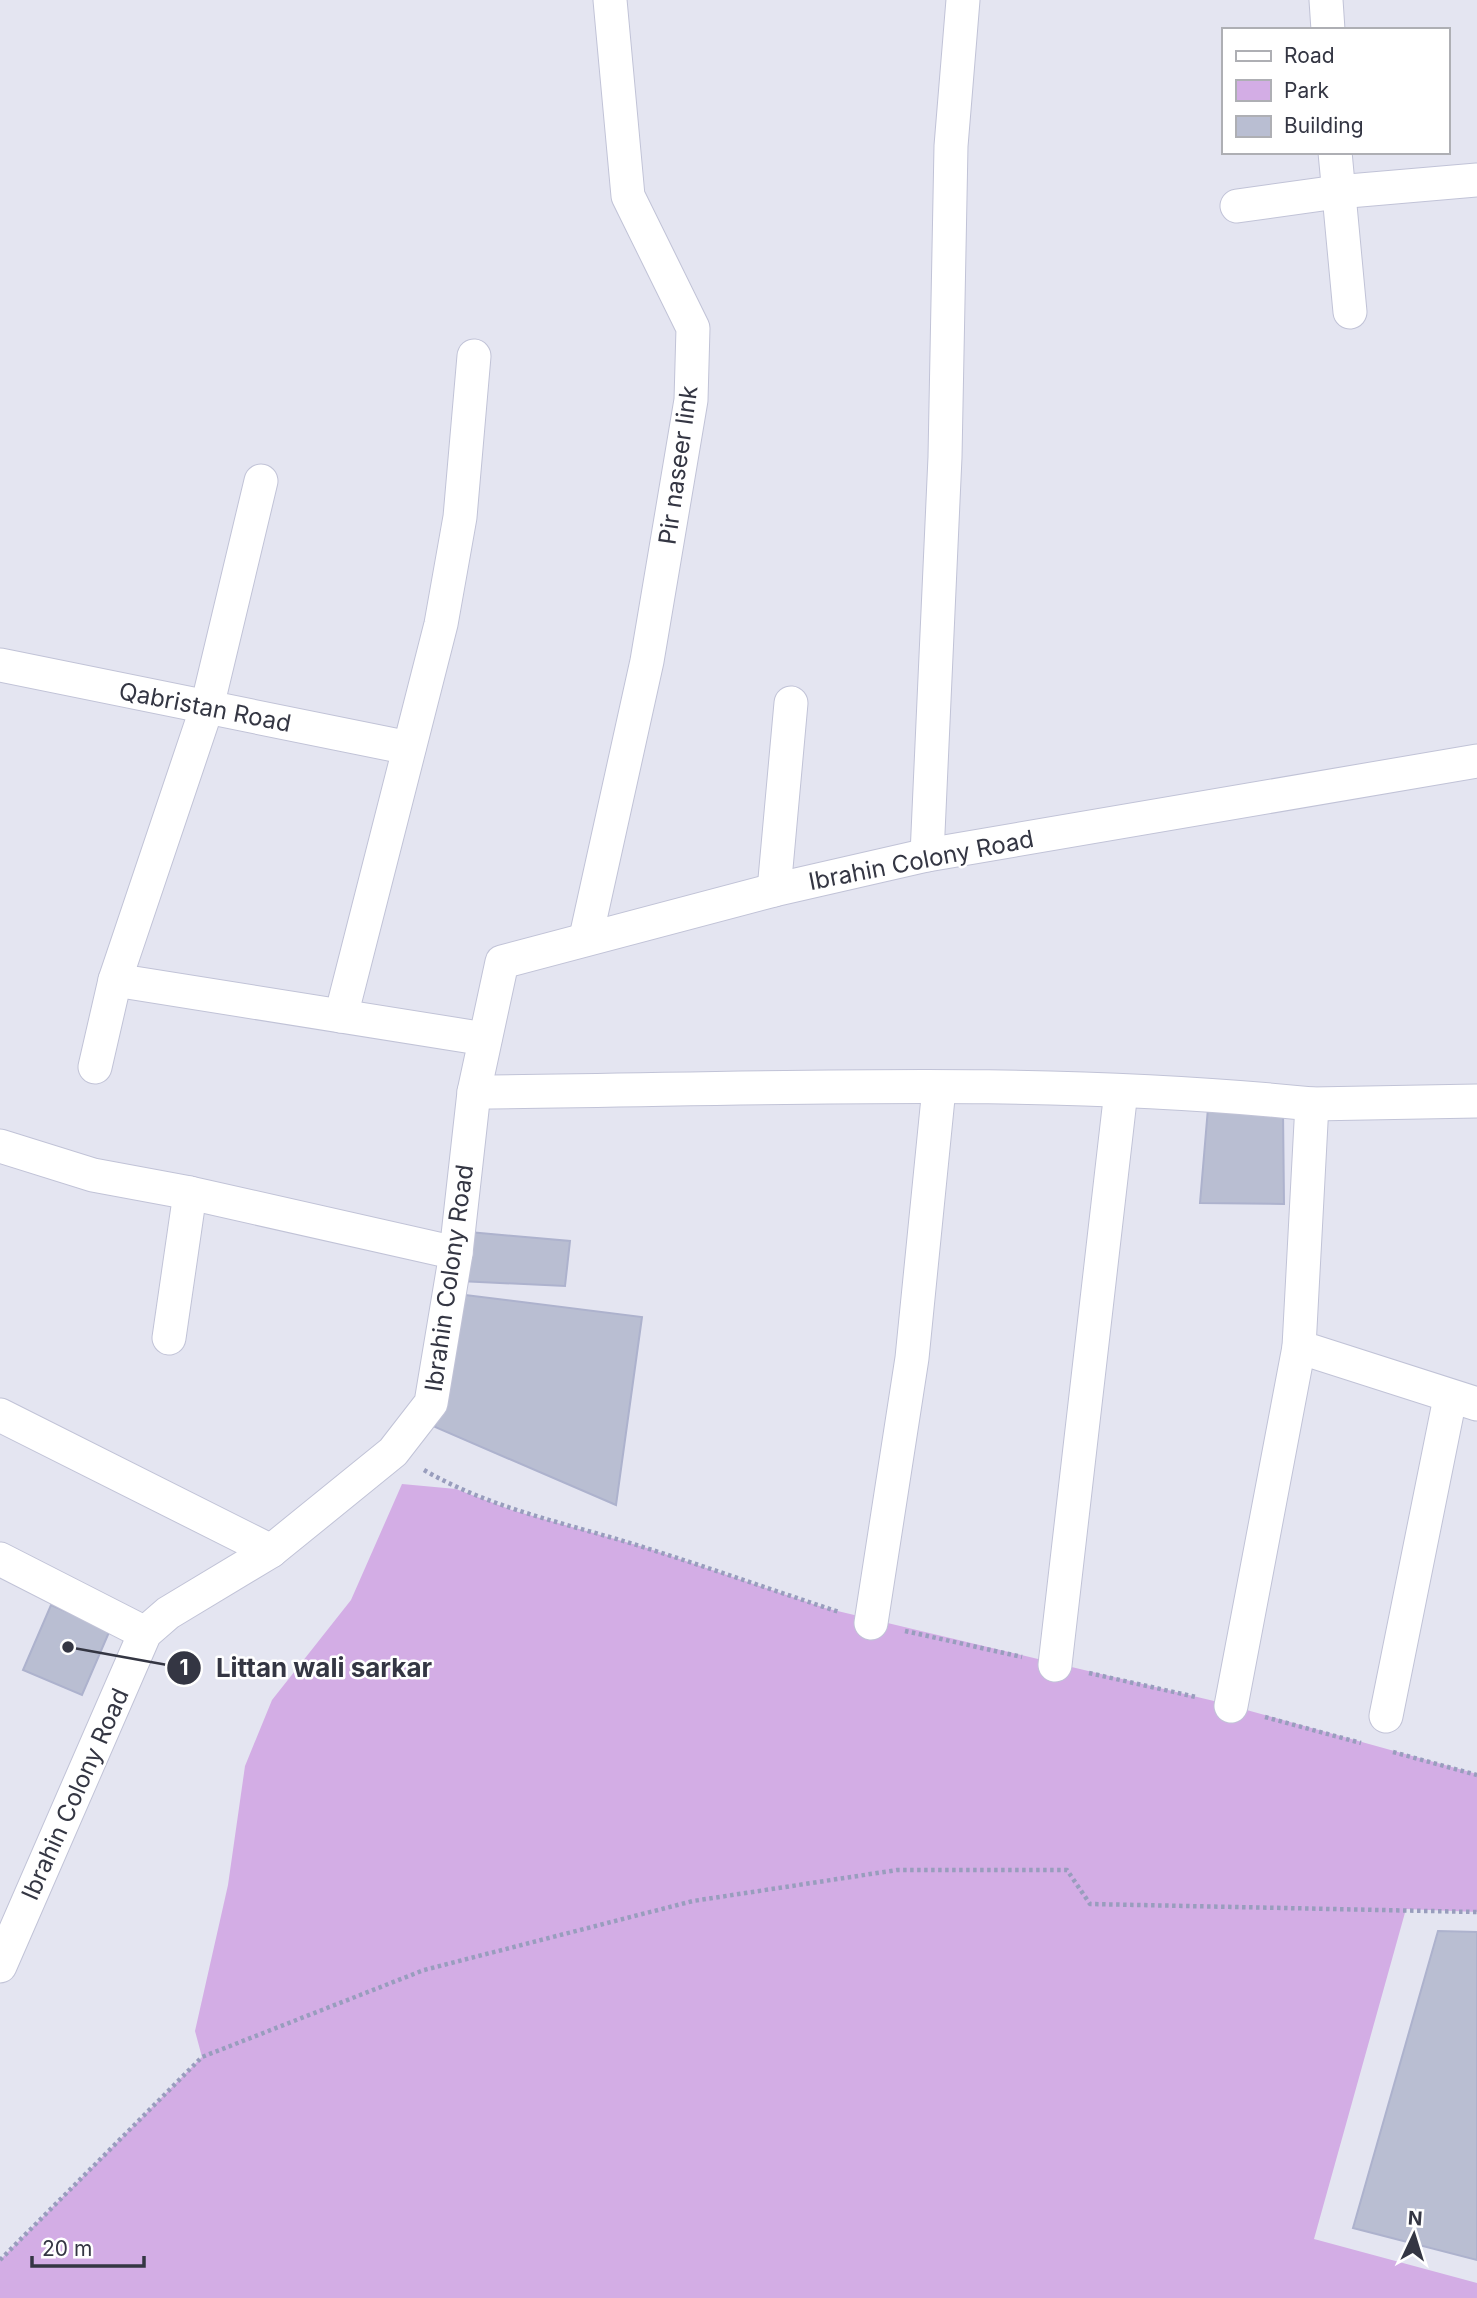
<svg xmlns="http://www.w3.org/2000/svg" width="1477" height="2298" viewBox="0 0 1477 2298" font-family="Inter,sans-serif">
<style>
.green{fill:#d3ade5}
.building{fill:#b9bed2;stroke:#adb2cd;stroke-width:2}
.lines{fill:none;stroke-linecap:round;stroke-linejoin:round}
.minor-casing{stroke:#c1c3d7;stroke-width:35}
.path{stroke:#989dbd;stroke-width:4.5;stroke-dasharray:3.5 3.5;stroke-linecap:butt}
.minor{stroke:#fff;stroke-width:33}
.labels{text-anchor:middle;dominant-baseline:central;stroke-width:5;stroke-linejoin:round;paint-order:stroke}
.street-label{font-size:24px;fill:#343643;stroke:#fff}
.leader{fill:none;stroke:#343643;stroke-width:2.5}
.callout-dot{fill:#343643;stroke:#fff;stroke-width:2.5}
.mark-label{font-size:21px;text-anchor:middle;font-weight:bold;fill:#fff}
.callout-label{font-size:26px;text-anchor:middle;font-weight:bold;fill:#343643;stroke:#fff;stroke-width:5;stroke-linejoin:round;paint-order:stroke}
</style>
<rect width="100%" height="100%" fill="#e4e5f1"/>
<polygon class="green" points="402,1484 456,1489 515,1511 647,1548 825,1608 1214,1701 1477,1774 1477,1912 1406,1909 1314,2239 1477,2283 1477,2298 0,2298 0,2260 202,2057 195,2031 228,1885 245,1766 272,1700 351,1600"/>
<g class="building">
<polygon points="1208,1108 1283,1111 1284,1204 1200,1203"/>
<polygon points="469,1232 570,1241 565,1286 460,1281"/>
<polygon points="457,1294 642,1317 616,1505 435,1427"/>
<polygon points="51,1605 110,1630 82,1695 23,1670"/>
<polygon points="1438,1931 1477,1932 1477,2260 1353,2228"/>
</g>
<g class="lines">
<defs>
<g id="minor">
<polyline points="1326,0 1328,30"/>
<polyline points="1335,152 1350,312"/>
<polyline points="1237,206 1337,192 1477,180"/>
<polyline points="261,481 207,707 115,980 485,1039"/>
<polyline points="0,665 409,748"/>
<polyline points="927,855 945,457 951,146 963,0"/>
<polyline points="774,890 791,703"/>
<polyline points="586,937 647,661 691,400 693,328 628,196 610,0"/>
<polyline points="341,1016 441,624 460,517 474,356"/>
<polyline points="95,1067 115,980"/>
<path d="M474,1092C752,1090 1034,1075 1312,1104L1299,1347L1477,1404"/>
<polyline points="1312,1104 1477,1101"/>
<polyline points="0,1146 93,1175 190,1193 456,1253"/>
<polyline points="169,1338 190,1193"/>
<polyline points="0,1415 271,1551"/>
<polyline points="0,1559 145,1633"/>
<polyline points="871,1623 912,1358 939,1088"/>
<polyline points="1055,1665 1121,1091"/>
<polyline points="1231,1706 1299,1347"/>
<polyline points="1386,1716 1450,1398"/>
<polyline points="0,1966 145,1633 168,1613 271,1551 393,1452 431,1403 456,1253 474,1092 502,962 774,890 927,855 1477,761"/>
</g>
</defs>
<use href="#minor" class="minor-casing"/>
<g class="path">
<path d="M424,1470C493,1510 571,1524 646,1548C710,1568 775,1591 839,1612"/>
<polyline points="905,1631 1022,1657"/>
<polyline points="1089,1673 1196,1697"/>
<polyline points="1265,1717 1361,1743"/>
<polyline points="1393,1752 1477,1775"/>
<polyline points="0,2260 202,2057 424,1970 693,1901 897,1870 1067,1870 1090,1904 1477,1912"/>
</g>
<use href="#minor" class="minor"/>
</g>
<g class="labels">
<g class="street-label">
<text transform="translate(678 465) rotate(-82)">Pir naseer link</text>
<text transform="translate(205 707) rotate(11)">Qabristan Road</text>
<text transform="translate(921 860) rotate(-11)">Ibrahin Colony Road</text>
<text transform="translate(449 1278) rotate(-82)">Ibrahin Colony Road</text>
<text transform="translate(75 1794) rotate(-66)">Ibrahin Colony Road</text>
</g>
</g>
<path class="leader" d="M68 1647L184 1668"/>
<g class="callout-dot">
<circle cx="68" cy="1647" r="7"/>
<circle cx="184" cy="1668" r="18"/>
</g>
<g class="mark-label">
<text x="184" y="1675">1</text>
</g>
<g class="callout-label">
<text x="324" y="1677">Littan wali sarkar</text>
</g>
<rect x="1222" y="28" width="228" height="126" fill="#ffffff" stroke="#aeafb4" stroke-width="2"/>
<rect x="1236" y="51" width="35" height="10" fill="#ffffff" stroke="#aeafb4" stroke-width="2"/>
<text x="1284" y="63" font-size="21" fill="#343643">Road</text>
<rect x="1236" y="80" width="35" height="21" fill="#d3ade5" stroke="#aeafb4" stroke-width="2"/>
<text x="1284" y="98" font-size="21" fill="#343643">Park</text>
<rect x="1236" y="116" width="35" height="21" fill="#b9bed2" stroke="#aeafb4" stroke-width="2"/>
<text x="1284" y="133" font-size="21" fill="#343643">Building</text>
<g transform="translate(1414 2235) rotate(4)" stroke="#ffffff" stroke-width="5" paint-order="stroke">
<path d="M0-5L12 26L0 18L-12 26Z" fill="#343643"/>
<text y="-10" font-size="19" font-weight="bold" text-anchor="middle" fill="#343643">N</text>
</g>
<path d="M32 2256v10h112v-10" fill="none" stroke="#343643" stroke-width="3.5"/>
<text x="42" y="2256" font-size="21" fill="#343643" stroke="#ffffff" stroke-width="5" paint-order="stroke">20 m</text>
</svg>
